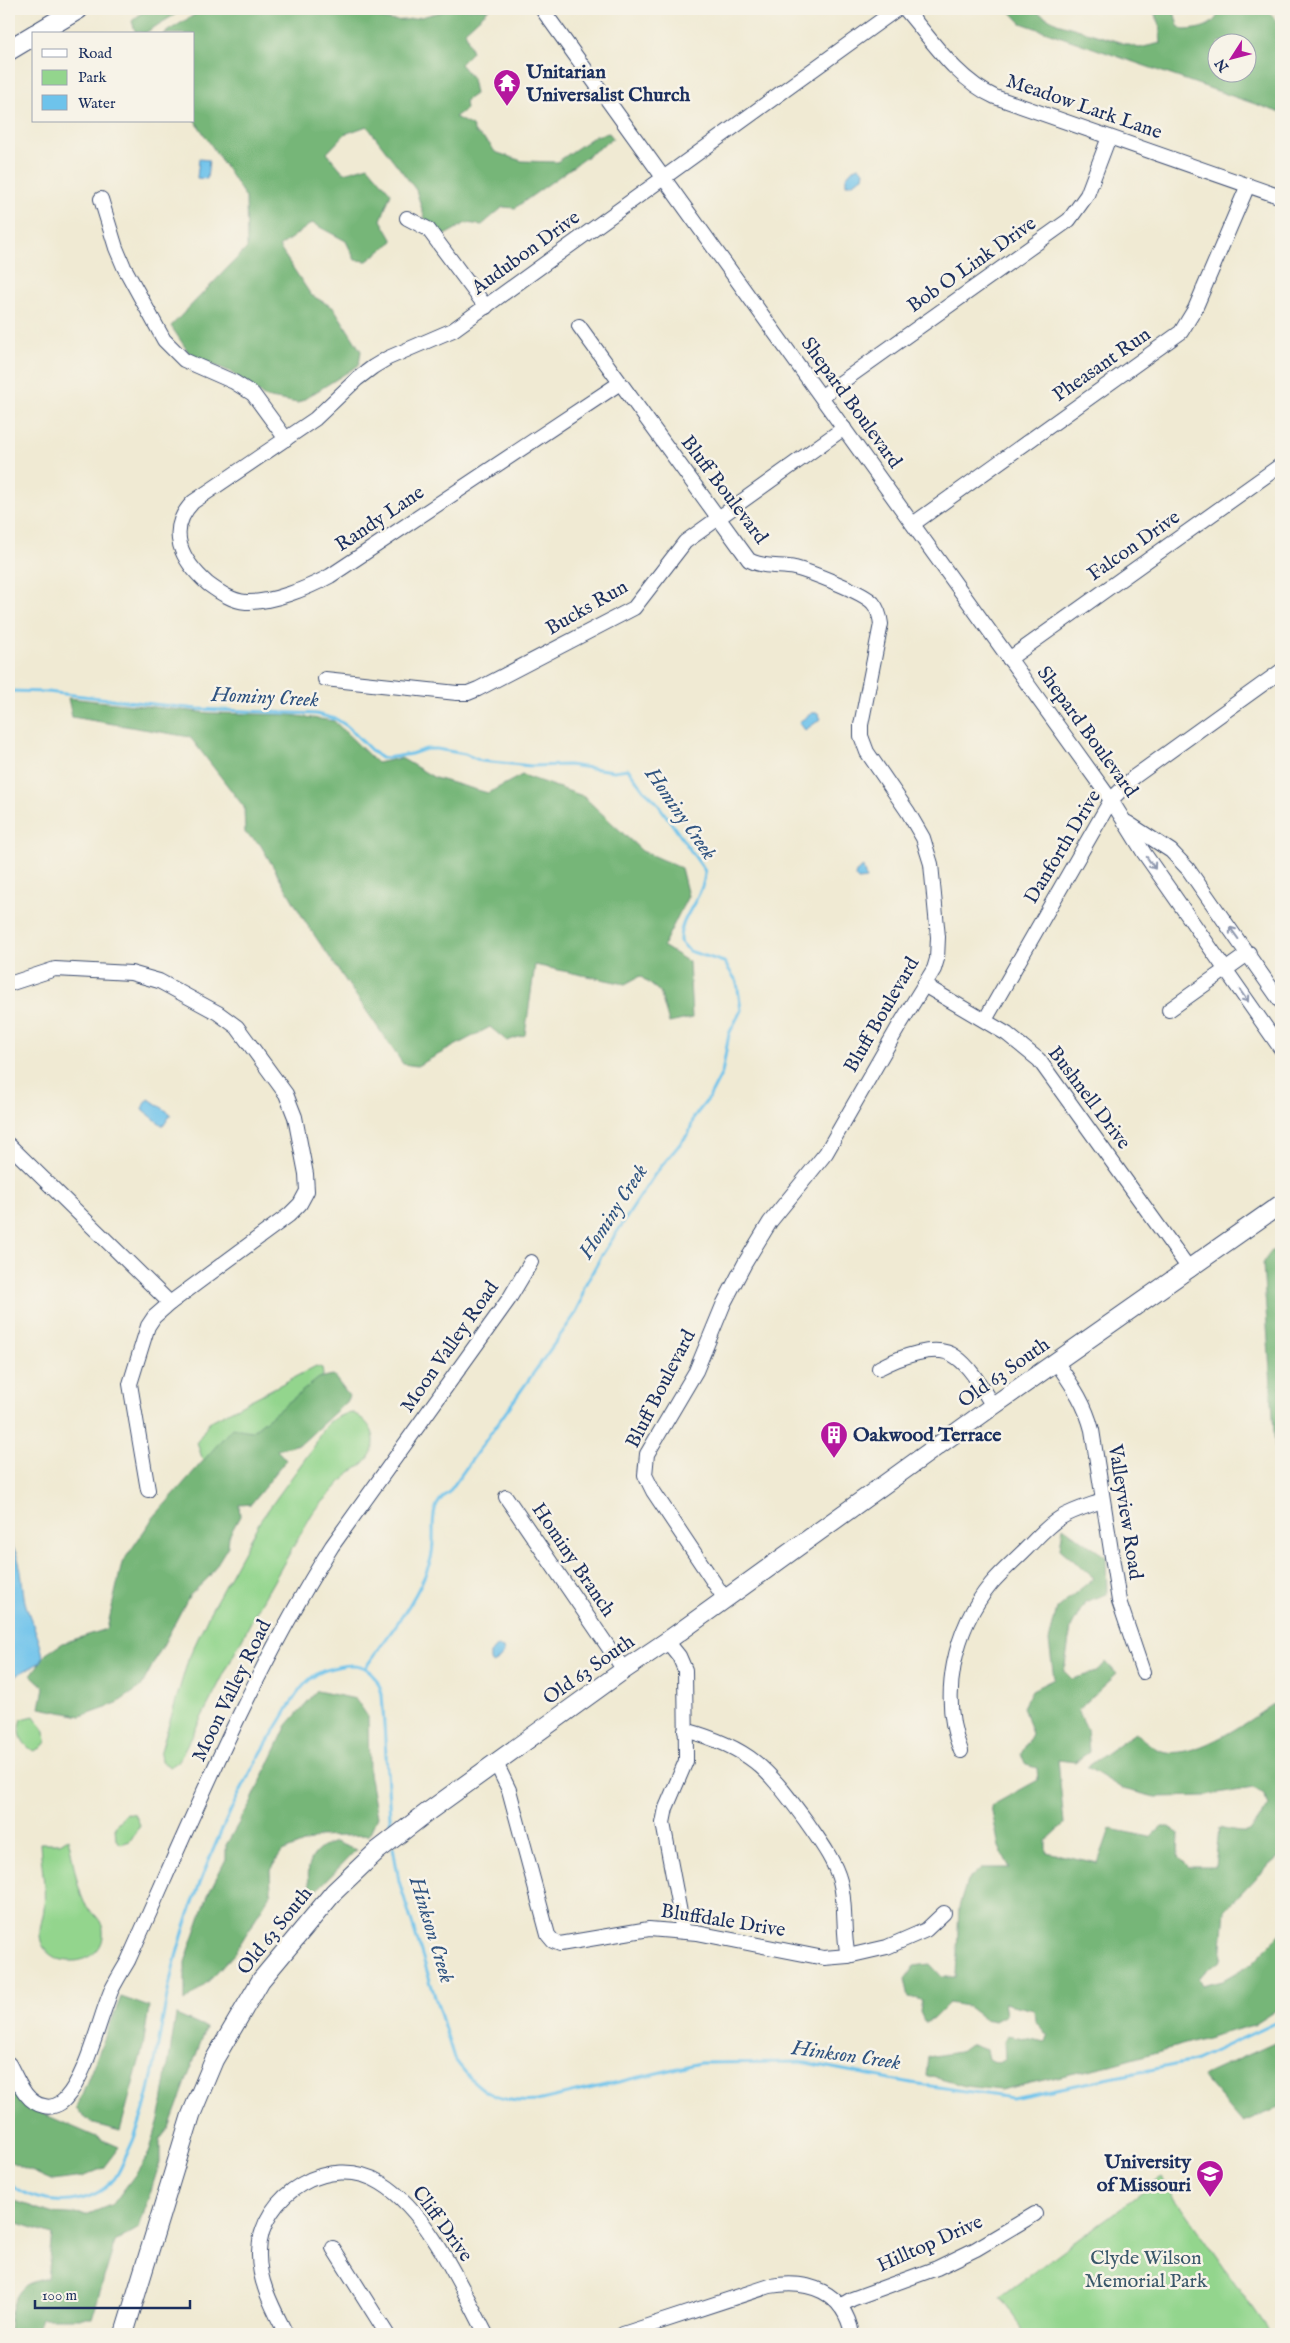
<svg xmlns="http://www.w3.org/2000/svg" width="1290" height="2343" viewBox="0 0 1290 2343" font-family="'IM FELL English',serif">
<style>
.green{fill:#93d58d;stroke:#578276}
.forest{fill:#76b678;stroke:#48726b;fill-rule:evenodd}
.water{fill:#6ec3eb;stroke:#4479a4}
.lines{fill:none;stroke-linecap:round;stroke-linejoin:round}
.stream{stroke:#6ec3eb;stroke-width:3}
.minor-casing{stroke:#3b4b70;stroke-width:16}
.major-casing{stroke:#3b4b70;stroke-width:20}
.highway-casing{stroke:#3b4b70;stroke-width:22}
.minor{stroke:#fff;stroke-width:14}
.major{stroke:#fff;stroke-width:18}
.highway{stroke:#fff;stroke-width:20}
.oneway{stroke:#8d97ae}
.labels{text-anchor:middle;dominant-baseline:central;stroke-width:5;stroke-linejoin:round;paint-order:stroke}
.poi-label{font-size:20px;font-weight:bold;fill:#1b2f5e;stroke:#f7f3e8;text-anchor:start}
.street-label{font-size:20px;fill:#1b2f5e;stroke:#f7f3e8}
.park-label{font-size:20px;fill:#39586a;stroke:#f7f3e8}
.water-label{font-size:21px;font-style:italic;fill:#305481;stroke:#f7f3e8}
</style>
<rect width="100%" height="100%" fill="#f7f3e8"/>
<filter id="ink" filterUnits="userSpaceOnUse"><feTurbulence type="fractalNoise" baseFrequency=".02" numOctaves="2"/><feDisplacementMap in="SourceGraphic" scale="10" xChannelSelector="R" yChannelSelector="G"/><feConvolveMatrix kernelMatrix="1 2 1 2 8 2 1 2 1" color-interpolation-filters="sRGB"/></filter>
<filter id="wash" filterUnits="userSpaceOnUse"><feTurbulence type="fractalNoise" baseFrequency=".0096" numOctaves="4" result="noise"/><feDisplacementMap in="SourceGraphic" scale="20" xChannelSelector="R" yChannelSelector="G"/><feGaussianBlur stdDeviation="1.12" result="paint"/><feColorMatrix in="noise" values="0 0 0 0 0 0 0 0 0 0 0 0 0 0 0 0 0 1.4 0 .05"/><feComposite in="paint" operator="in"/></filter>
<g filter="url(#wash)">
<rect width="100%" height="100%" fill="#f0ead3"/>
<g class="green">
<polygon points="316,1366 322,1368 323,1375 320,1381 208,1464 202,1458 197,1442 209,1422"/>
<path d="M353,1413C383,1428 380,1459 350,1472L312,1514L256,1612L179,1761L170,1767L161,1761L160,1754L188,1660L210,1612L260,1521L315,1445C322,1426 332,1415 353,1413Z"/>
<path d="M34,1716L45,1731L46,1742L41,1748L34,1751C22,1745 17,1733 22,1719Z"/>
<polygon points="126,1813 135,1814 140,1825 130,1841 121,1844 116,1840 115,1827"/>
<path d="M68,1838C73,1857 76,1884 84,1902C89,1912 101,1916 103,1930C107,1963 57,1972 43,1946C36,1933 43,1921 44,1908C46,1887 41,1864 40,1843H60Z"/>
<polygon points="1161,2178 1271,2334 1026,2334 1000,2297"/>
</g>
<g class="forest">
<polygon points="146,9 184,9 145,33 135,31 132,21"/>
<path d="M204,9H365C389,29 414,18 441,12L445,9H489L465,31L472,52L460,64L472,78L475,94L465,101L466,109L455,117L472,126L475,133L488,142L495,152L522,161L557,162L595,136L609,133L613,138L515,208L503,207L482,225L466,223L443,236L425,219L416,190L367,126L345,134L327,153L344,173L368,166L391,193L381,220L393,241L367,261L355,260L346,241L312,223L279,247L311,295L334,308L361,351L359,365L298,403L265,397L229,371L191,356L171,326L247,248L246,198L194,119V34H163Z"/>
<path d="M1008,9H1031L1057,23L1139,48L1161,43L1159,22L1152,9L1174,11L1178,26L1184,30C1201,29 1214,27 1221,9H1266L1281,26V113L1021,23ZM1218,42H1248V72H1218Z"/>
<polygon points="68,698 209,713 290,715 334,721 377,763 401,758 435,778 488,793 522,775 583,796 642,851 681,868 688,896 663,946 689,962 692,1018 669,1023 660,992 640,976 625,984 535,965 525,1035 507,1041 490,1027 417,1066 403,1064 306,923 260,844 245,833 244,807 190,737 72,717"/>
<polygon points="1281,1246 1281,1509 1279,1508 1263,1264 1269,1253"/>
<polygon points="333,1375 349,1396 346,1402 302,1443 277,1450 286,1460 251,1504 239,1505 240,1516 229,1536 228,1546 209,1577 189,1596 141,1687 117,1703 81,1716 40,1708 44,1687 31,1675 46,1654 63,1643 107,1629 122,1563 153,1518 232,1428 252,1431 319,1378"/>
<path d="M1063,1527L1106,1557L1107,1594L1085,1602L1071,1628L1064,1671L1072,1679L1097,1672L1106,1662L1117,1674L1078,1710L1087,1729L1089,1752L1075,1762L1058,1760L1064,1824L1046,1841V1852L1098,1863L1110,1829L1150,1837L1161,1827H1169L1179,1834L1178,1856L1189,1867H1215L1219,1828C1254,1836 1249,1834 1269,1805L1263,1793L1253,1788L1206,1796L1155,1797L1123,1789L1087,1767L1135,1733C1142,1738 1149,1745 1157,1749C1188,1765 1247,1722 1272,1705L1281,1703V1856L1256,1877L1225,1910L1221,1960L1198,1978L1202,1985L1223,1980L1252,1963L1281,1934V2007L1253,2025L1110,2065L1000,2090L965,2086L926,2075L928,2057L959,2052L970,2044L986,2050L988,2059L998,2063L1005,2059L1004,2041L1007,2035L1046,2042L1048,2036L1035,2021L1034,2010L1004,2003L1006,2015L995,2021L984,2019L967,2006L949,2003L933,2019L925,2023L920,2012L922,2000L909,1997L905,1979L914,1966L930,1964L942,1977H956L959,1907L967,1881L981,1868H1010L999,1847L991,1806L1038,1780L1037,1768L1026,1765L1021,1754L1032,1734L1023,1707L1032,1690L1054,1679L1049,1641L1057,1608L1094,1578L1060,1549Z"/>
<polygon points="317,1691 356,1699 368,1717 369,1773 377,1817 369,1835 318,1837 282,1852 270,1870 271,1893 234,1954 214,1976 185,2002 185,1962 209,1892 226,1859 226,1845 251,1802 287,1725"/>
<path d="M335,1842L356,1850L312,1895C304,1869 308,1850 335,1842Z"/>
<polygon points="121,1997 149,2007 143,2047 120,2131 94,2124 76,2109"/>
<path d="M176,2015L206,2028L169,2128L160,2139V2162L139,2228L115,2242L92,2318H41L35,2334H9C9,2319 12,2296 25,2286C30,2282 41,2280 47,2278L52,2234L9,2220V2199L51,2213L86,2215L113,2204L138,2171L149,2153L160,2116Z"/>
<polygon points="1281,2040 1281,2106 1242,2122 1202,2076"/>
<polygon points="9,2086 23,2105 119,2147 103,2168 82,2177 53,2181 9,2161"/>
</g>
<g class="water">
<polygon points="199,159 209,160 207,179 197,178"/>
<polygon points="859,167 864,171 863,177 851,184 846,184 846,177 853,169"/>
<polygon points="812,713 818,713 821,719 805,730 799,722"/>
<polygon points="863,867 866,879 858,880 855,876 856,872"/>
<polygon points="149,1099 171,1114 164,1125 162,1125 143,1110 142,1108"/>
<path d="M9,1542C23,1558 21,1582 25,1602C30,1621 41,1639 43,1658L41,1662L9,1679Z"/>
<polygon points="497,1646 503,1648 504,1653 494,1664 490,1661 490,1654"/>
</g>
<g class="lines">
<g class="stream">
<path d="M9,691L47,692L197,709L316,714L336,719L347,726L373,752L381,758H387L411,754L426,749H437L465,754L481,761L531,766L568,765L614,771L628,769L644,790L655,800L705,871C705,897 679,916 680,941L689,951L724,962L737,982L741,1010L729,1034L722,1073L709,1098L694,1117L689,1133L655,1174L602,1255L584,1287L581,1302L574,1316L449,1492C423,1509 439,1535 430,1562C417,1601 389,1634 366,1667"/>
<path d="M393,1847L399,1881L454,2058C478,2091 496,2104 537,2101L700,2063L801,2062L912,2083L1012,2098L1194,2061L1281,2020"/>
<path d="M9,2182C36,2208 91,2209 115,2178C120,2171 123,2162 127,2154C157,2093 158,2022 176,1957C198,1877 232,1799 276,1728C288,1710 301,1679 323,1671C352,1661 373,1660 382,1694L391,1833"/>
</g>
</g>
</g>
<g filter="url(#ink)">
<g class="lines">
<defs>
<g id="minor">
<polyline points="542,9 1111,800 1144,853 1281,1049"/>
<path d="M905,9C932,40 956,79 995,97L1281,197"/>
<polyline points="101,199 116,248 124,267 164,340 184,360 234,382 253,394 286,439"/>
<polyline points="407,218 428,229 486,307"/>
<path d="M579,326L749,560C763,568 780,565 795,568C810,572 863,592 873,603C878,609 880,616 881,624L861,725V736L867,752L908,812L923,838L931,864L938,937L937,959L934,969L899,1026L826,1153L770,1222L745,1263L724,1303L696,1371L647,1454L645,1475L653,1491L725,1599"/>
<path d="M620,383L330,576C308,588 272,603 246,602C232,601 219,592 208,584C182,561 165,531 193,502L315,419L357,379L373,367L388,358L453,330L897,9"/>
<polyline points="822,396 1069,220 1087,195 1109,137"/>
<polyline points="913,524 1181,332 1195,309 1248,185"/>
<polyline points="1009,659 1281,465"/>
<polyline points="325,679 457,693 468,693 478,689 634,608 685,542 844,428"/>
<polyline points="1128,823 1171,851 1188,869 1281,1002"/>
<polyline points="9,984 55,969 131,973 159,981 218,1013 237,1027 286,1094 295,1117 306,1174 307,1191 300,1204 289,1215 170,1303"/>
<polyline points="924,985 1007,1034 1039,1060 1190,1270"/>
<polyline points="1169,1010 1249,953"/>
<polyline points="985,1020 1111,800 1134,777 1281,671"/>
<polyline points="9,1145 170,1303 154,1317 148,1326 130,1384 148,1490"/>
<path d="M1057,1363C1072,1385 1085,1403 1092,1430L1119,1601L1143,1672"/>
<path d="M879,1368C898,1358 937,1342 956,1357C972,1368 982,1389 993,1406"/>
<polyline points="506,1497 624,1670"/>
<polyline points="667,1641 679,1656 685,1670 686,1755 686,1761 666,1808 663,1823 681,1918 682,1931"/>
<path d="M685,1730C751,1748 767,1768 806,1821C819,1840 834,1859 840,1881C847,1906 842,1931 848,1956"/>
<path d="M961,1751C939,1697 954,1629 991,1584C1002,1571 1015,1560 1026,1549C1037,1538 1047,1526 1060,1518C1073,1510 1088,1506 1102,1501"/>
<polyline points="496,1763 509,1790 548,1935 553,1941 560,1944 649,1929 697,1933 824,1958 848,1956 887,1947 926,1930 944,1913"/>
<path d="M9,2064C17,2078 25,2103 44,2106C51,2108 60,2105 65,2099C87,2075 98,2023 111,1991C116,1981 122,1971 128,1961C191,1821 250,1676 332,1546L509,1299L531,1262"/>
<polyline points="333,2248 387,2334"/>
<polyline points="840,2306 852,2299 937,2268 976,2249 1035,2214"/>
<path d="M286,2334C273,2308 258,2281 259,2252C260,2194 331,2152 381,2183C428,2211 461,2287 486,2334"/>
<path d="M623,2334L770,2286C809,2279 844,2292 852,2334"/>
</g>
<polyline id="major" points="124,2334 191,2115 214,2060 261,1980 334,1892 377,1851 429,1811 624,1670 667,1641 993,1406 1281,1204"/>
<g id="highway">
<polyline points="36,34 78,9"/>
<polyline points="9,50 34,35"/>
</g>
</defs>
<use href="#minor" class="minor-casing"/>
<use href="#major" class="major-casing"/>
<use href="#highway" class="highway-casing"/>
<use href="#minor" class="minor"/>
<use href="#major" class="major"/>
<use href="#highway" class="highway"/>
</g>
<defs><path id="oneway-shaft" d="M-6 0H5M1.5-3L5.5 0L1.5 3" fill="none" stroke-width="1.6" stroke-linecap="round" stroke-linejoin="round" transform="scale(1.25)"/></defs>
<g class="oneway">
<use href="#oneway-shaft" transform="translate(1151 863) rotate(55)"/>
<use href="#oneway-shaft" transform="translate(1234 933) rotate(-126)"/>
<use href="#oneway-shaft" transform="translate(1244 996) rotate(55)"/>
</g>
</g>
<defs>
<symbol id="temple-pin" viewBox="-11 -11 22 30"><path d="M0 17L-7.5 6A9.5 9.5 0 1 1 7.5 6Z" fill="#b5179e" stroke="#f7f3e8"/><path d="M0-6L5-2H3V0L6.5 2.5H4V6H1.5V3h-3V6H-4V2.5H-6.5L-3 0V-2H-5Z" fill="#fff"/></symbol>
<symbol id="building-pin" viewBox="-11 -11 22 30"><path d="M0 17L-7.5 6A9.5 9.5 0 1 1 7.5 6Z" fill="#b5179e" stroke="#f7f3e8"/><path d="M-4-6H4V6H1V3H-1V6H-4ZM-2.5-4.3h1.7v1.8h-1.7ZM.8-4.3h1.7v1.8H.8ZM-2.5-1h1.7V.8h-1.7ZM.8-1h1.7V.8H.8Z" fill="#fff"/></symbol>
<symbol id="university-pin" viewBox="-11 -11 22 30"><path d="M0 17L-7.5 6A9.5 9.5 0 1 1 7.5 6Z" fill="#b5179e" stroke="#f7f3e8"/><path d="M0-5L7-2L0 1L-7-2ZM-4 1L0 2.5L4 1V4Q0 6-4 4Z" fill="#fff"/></symbol>
</defs>
<g fill-rule="evenodd">
<use href="#temple-pin" x="491" y="67" width="32" height="43"/>
<use href="#building-pin" x="818" y="1419" width="32" height="43"/>
<use href="#university-pin" x="1194" y="2158" width="32" height="43"/>
</g>
<g class="labels">
<g class="poi-label">
<text x="526" y="72">Unitarian<tspan x="526" dy="23">Universalist Church</tspan></text>
<text x="853" y="1435">Oakwood Terrace</text>
<text x="1191" y="2162" text-anchor="end">University<tspan x="1191" dy="23">of Missouri</tspan></text>
</g>
<g class="street-label">
<text transform="translate(1084 107) rotate(19)">Meadow Lark Lane</text>
<text transform="translate(526 253) rotate(-36)">Audubon Drive</text>
<text transform="translate(972 265) rotate(-35)">Bob O Link Drive</text>
<text transform="translate(1102 365) rotate(-35)">Pheasant Run</text>
<text transform="translate(851 403) rotate(54)">Shepard Boulevard</text>
<text transform="translate(724 490) rotate(53)">Bluff Boulevard</text>
<text transform="translate(380 519) rotate(-34)">Randy Lane</text>
<text transform="translate(1134 546) rotate(-35)">Falcon Drive</text>
<text transform="translate(587 608) rotate(-30)">Bucks Run</text>
<text transform="translate(1087 732) rotate(54)">Shepard Boulevard</text>
<text transform="translate(1063 847) rotate(-59)">Danforth Drive</text>
<text transform="translate(882 1015) rotate(-60)">Bluff Boulevard</text>
<text transform="translate(1089 1098) rotate(53)">Bushnell Drive</text>
<text transform="translate(450 1347) rotate(-55)">Moon Valley Road</text>
<text transform="translate(1004 1373) rotate(-35)">Old 63 South</text>
<text transform="translate(661 1389) rotate(-63)">Bluff Boulevard</text>
<text transform="translate(1125 1512) rotate(81)">Valleyview Road</text>
<text transform="translate(573 1560) rotate(56)">Hominy Branch</text>
<text transform="translate(589 1670) rotate(-35)">Old 63 South</text>
<text transform="translate(232 1691) rotate(-64)">Moon Valley Road</text>
<text transform="translate(723 1921) rotate(9)">Bluffdale Drive</text>
<text transform="translate(275 1931) rotate(-51)">Old 63 South</text>
<text transform="translate(442 2224) rotate(54)">Cliff Drive</text>
<text transform="translate(930 2244) rotate(-24)">Hilltop Drive</text>
</g>
<g class="park-label">
<text x="1146" y="2258">Clyde Wilson<tspan x="1146" dy="23">Memorial Park</tspan></text>
</g>
<g class="water-label">
<text transform="translate(265 698) rotate(3)">Hominy Creek</text>
<text transform="translate(680 814) rotate(55)">Hominy Creek</text>
<text transform="translate(614 1212) rotate(-57)">Hominy Creek</text>
<text transform="translate(431 1930) rotate(73)">Hinkson Creek</text>
<text transform="translate(846 2056) rotate(8)">Hinkson Creek</text>
</g>
</g>
<rect width="1290" height="2343" fill="none" stroke="#f7f3e8" stroke-width="30"/>
<rect x="32" y="32" width="162" height="90" fill="#f7f3e8" stroke="#9fa5b1"/>
<rect x="42" y="49" width="25" height="8" fill="#ffffff" stroke="#9fa5b1"/>
<text x="78" y="58" font-size="15" fill="#1b2f5e">Road</text>
<rect x="42" y="70" width="25" height="15" fill="#93d58d" stroke="#9fa5b1"/>
<text x="78" y="82" font-size="15" fill="#1b2f5e">Park</text>
<rect x="42" y="95" width="25" height="15" fill="#6ec3eb" stroke="#9fa5b1"/>
<text x="78" y="108" font-size="15" fill="#1b2f5e">Water</text>
<g transform="translate(1232 58) rotate(234)"><circle r="24" fill="#f7f3e8" stroke="#9fa5b1"/>
<path d="M0-4L9 19L0 12L-9 19Z" fill="#b5179e"/>
<text y="-8" font-size="14" font-weight="bold" text-anchor="middle" fill="#1b2f5e">N</text>
</g>
<path d="M35 2300v8h155v-8" fill="none" stroke="#1b2f5e" stroke-width="2.5"/>
<text x="42" y="2300" font-size="15" fill="#1b2f5e" stroke="#f7f3e8" stroke-width="4" paint-order="stroke">100 m</text>
</svg>
